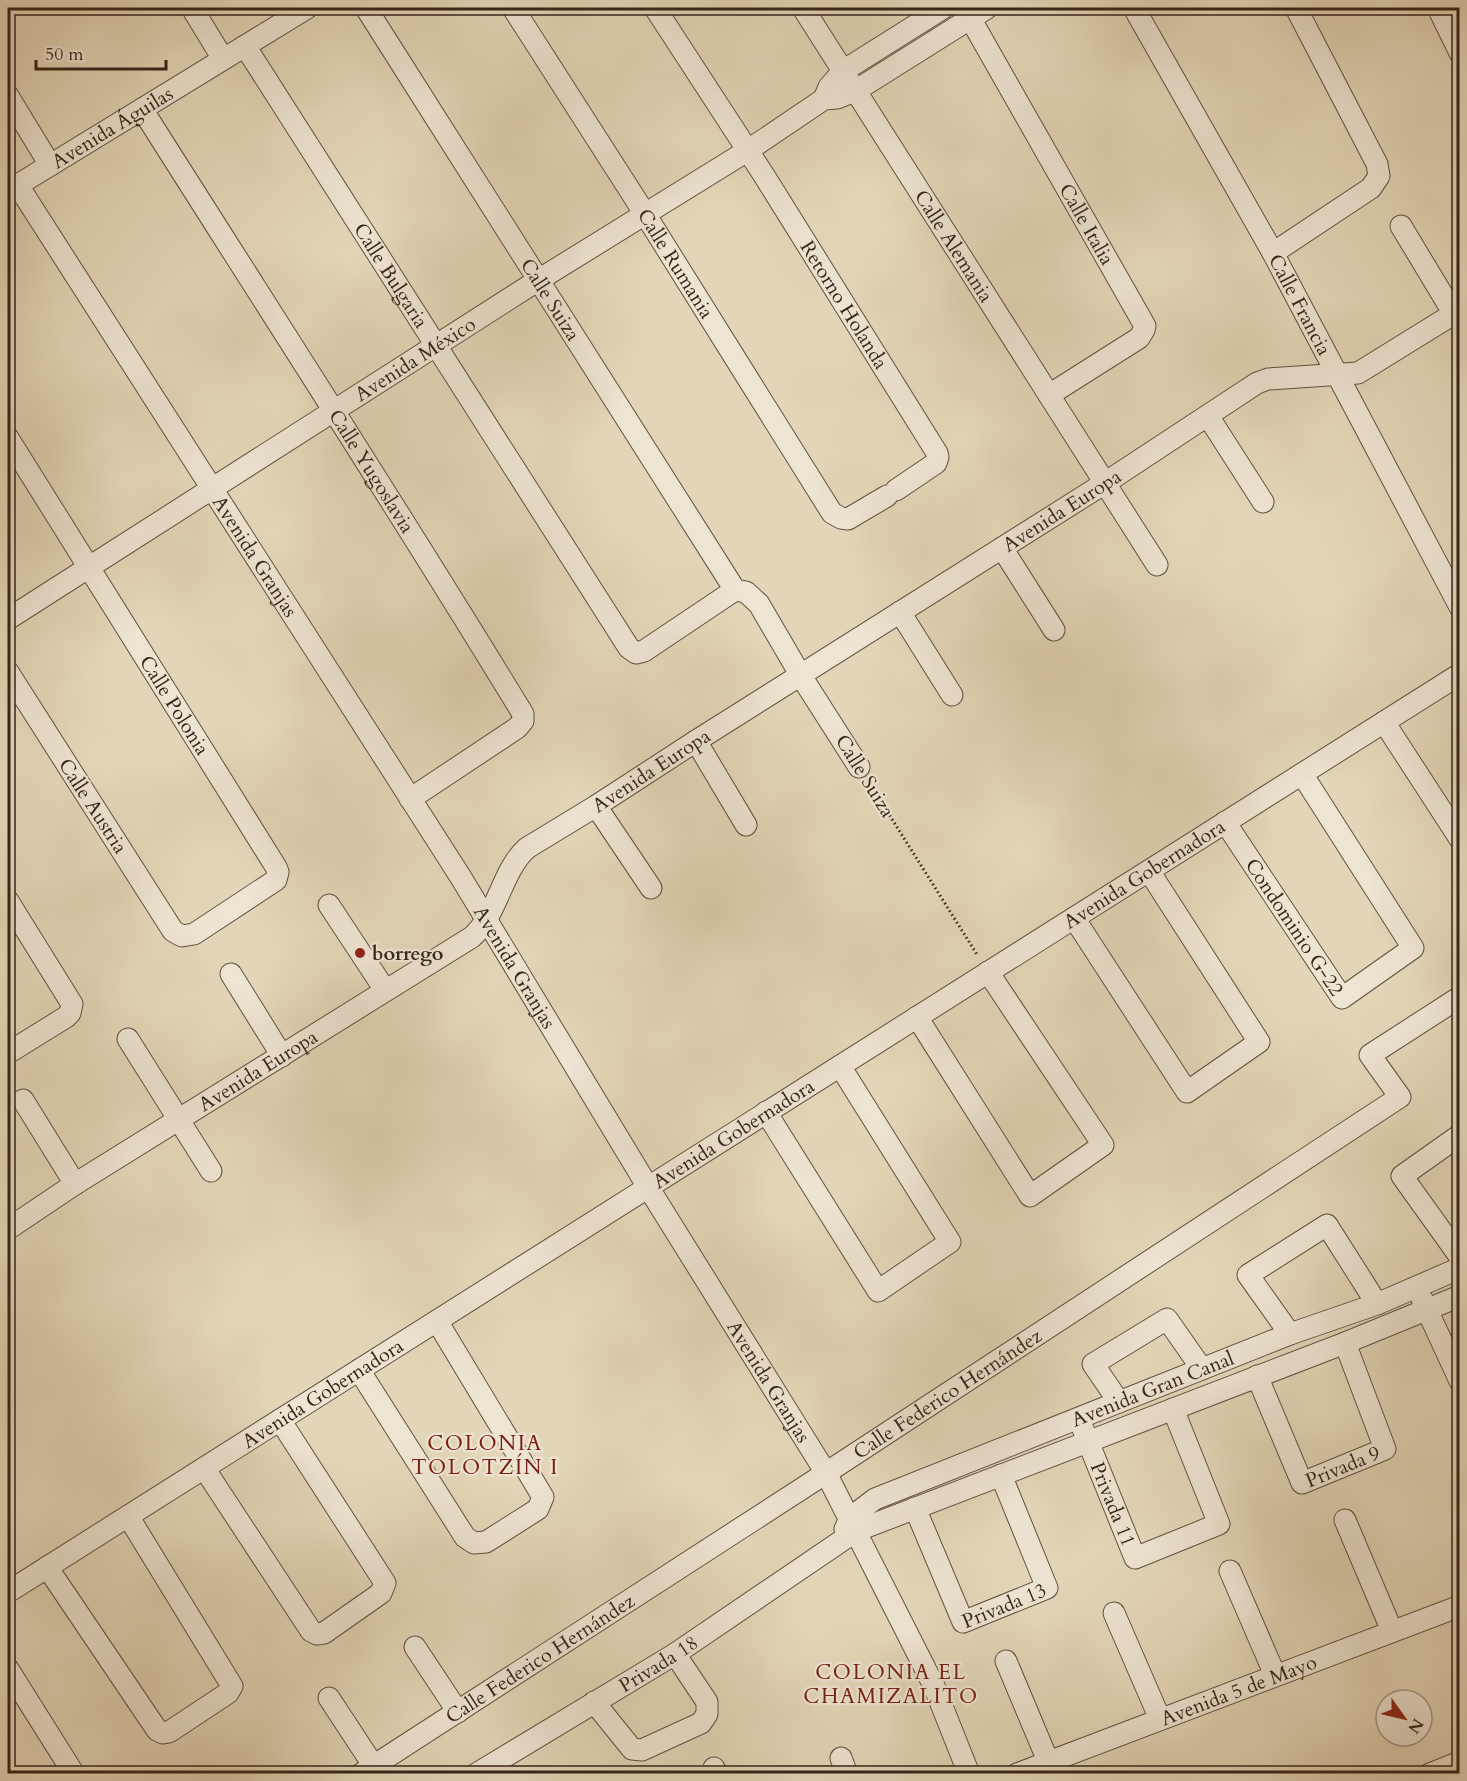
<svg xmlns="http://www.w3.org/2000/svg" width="1467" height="1781" viewBox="0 0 1467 1781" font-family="Cardo,serif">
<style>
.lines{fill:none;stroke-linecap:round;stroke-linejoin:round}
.minor-casing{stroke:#605040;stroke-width:23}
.path{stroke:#352418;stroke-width:3;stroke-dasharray:1.5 3;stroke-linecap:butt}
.minor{stroke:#ede4d1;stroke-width:21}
.poi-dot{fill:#8f2418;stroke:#ede4d1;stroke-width:2}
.labels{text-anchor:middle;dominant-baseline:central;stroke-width:4.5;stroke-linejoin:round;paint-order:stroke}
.street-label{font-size:20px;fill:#352418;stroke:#ede4d1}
.poi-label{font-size:20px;font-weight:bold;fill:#352418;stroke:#ede4d1;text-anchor:start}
.neighbourhood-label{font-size:21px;letter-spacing:1.5px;fill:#7a1f14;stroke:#ede4d1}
</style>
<rect width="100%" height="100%" fill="#e3d6b8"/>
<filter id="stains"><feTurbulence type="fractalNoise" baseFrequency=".00333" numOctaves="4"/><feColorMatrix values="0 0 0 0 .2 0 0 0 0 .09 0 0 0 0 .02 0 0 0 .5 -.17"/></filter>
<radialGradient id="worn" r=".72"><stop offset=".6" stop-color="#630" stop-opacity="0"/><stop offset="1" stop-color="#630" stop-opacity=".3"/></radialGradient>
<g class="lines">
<defs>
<g id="minor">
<polyline points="192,8 223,59"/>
<path id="s1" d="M366,8L735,590L746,592L759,604L801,676L859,767"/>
<path id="s2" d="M513,8L645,214L832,513L841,518L848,519L887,496"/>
<path id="s3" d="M655,8L765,177L937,453L938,457L936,463L896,490"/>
<path id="s4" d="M803,8L1157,565"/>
<path id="s5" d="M1134,8L1273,253L1460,607"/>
<polyline points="1438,8 1460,53"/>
<path id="s6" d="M970,18L1145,326L1144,330L1139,338L1049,395"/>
<path id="s7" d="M245,46L629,648L636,653L644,651L735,590"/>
<polyline points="8,96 50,165"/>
<polyline points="824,99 829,87 843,71 943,8"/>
<path id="s8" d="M142,109C269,310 399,510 523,714V721L517,728L410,799"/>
<path id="s9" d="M17,184L460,876L648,1187L826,1473L934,1686L969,1774"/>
<path id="s10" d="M8,191L307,8"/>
<polyline points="1401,226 1454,314"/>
<polyline points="1273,253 1371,188 1379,176 1377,164 1296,8"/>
<polyline points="1208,416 1263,502"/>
<path id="s11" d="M8,438L276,867L278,872L276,880L194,934L182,936L173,931L8,672"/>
<polyline points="1002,548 1054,630"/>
<polyline points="900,612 952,695"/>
<path id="s12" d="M8,619L540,279L747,151L824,99L837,98L855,91L987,8"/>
<polyline points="1384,722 1460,839"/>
<polyline points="696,741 746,825"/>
<polyline points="596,806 651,888"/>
<path id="s13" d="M1225,822L1342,998L1413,948L1302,774"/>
<polyline points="8,901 72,1004 70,1013 66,1017 8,1053"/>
<polyline points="329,905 385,990"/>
<polyline points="1074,918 1187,1092 1259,1042 1149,871"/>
<polyline points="231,974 282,1056"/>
<polyline points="917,1017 1030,1196 1103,1145 988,972"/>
<polyline points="128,1039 211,1171"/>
<polyline points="23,1100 75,1184"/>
<polyline points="766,1112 878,1291 950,1242 840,1066"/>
<polyline points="1460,1135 1402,1176 1460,1257"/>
<path id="s14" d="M8,1229L75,1184L472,937C498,914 502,870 527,848L596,806L696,741L1105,483L1257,383L1268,379L1358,373L1460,310"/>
<polyline points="1422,1299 1460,1381"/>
<polyline points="1290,1334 1248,1275 1327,1225 1377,1304"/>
<polyline points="359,1370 465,1537 474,1543 486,1542 538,1509 543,1497 437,1321"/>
<path id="s15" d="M1257,1376L1302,1483L1385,1449L1345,1343"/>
<polyline points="1119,1402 1093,1364 1167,1319 1202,1369"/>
<path id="s16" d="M1083,1429L1135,1558L1219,1524L1173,1409"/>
<polyline points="204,1468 311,1631 317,1634 324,1633 381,1593 385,1583 280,1420"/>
<path id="s17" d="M915,1508L963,1622L1047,1588L1001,1475"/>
<polyline points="1345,1520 1392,1631"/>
<path id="s18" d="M845,1529L850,1518L875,1499L1290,1334L1377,1304L1460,1268"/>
<polyline points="47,1567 157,1730 163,1733 169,1732 228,1693 232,1686 128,1516"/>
<polyline points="1230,1571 1275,1675"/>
<path id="s19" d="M8,1592L1460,674"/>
<polyline points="1114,1613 1160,1719"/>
<polyline points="415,1647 458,1712"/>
<polyline points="1006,1661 1048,1761"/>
<polyline points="8,1669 74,1774"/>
<polyline points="329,1698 373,1765"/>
<polyline points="594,1702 632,1749 642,1750 701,1723 707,1714 707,1702 675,1654"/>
<polyline points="841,1758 847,1774"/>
<polyline points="714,1768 716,1774"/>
<path id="s20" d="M361,1774L826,1473L1400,1097L1370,1055L1460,997"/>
<path id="s21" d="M476,1774L675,1654L856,1531L1345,1343L1460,1296"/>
<path id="s22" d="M1017,1774L1460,1606"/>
<polyline points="1430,1774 1460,1762"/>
</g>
</defs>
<use href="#minor" class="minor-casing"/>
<polyline class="path" points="868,781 978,956"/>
<use href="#minor" class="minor"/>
</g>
<circle class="poi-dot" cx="360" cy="953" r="6"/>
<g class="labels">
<g class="street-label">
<text stroke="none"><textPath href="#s10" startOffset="122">Avenida Águilas</textPath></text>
<text stroke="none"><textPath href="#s6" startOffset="237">Calle Italia</textPath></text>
<text stroke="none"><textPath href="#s4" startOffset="282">Calle Alemania</textPath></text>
<text stroke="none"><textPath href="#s2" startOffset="303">Calle Rumania</textPath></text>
<text stroke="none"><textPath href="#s7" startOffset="272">Calle Bulgaria</textPath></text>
<text stroke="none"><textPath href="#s1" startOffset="345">Calle Suiza</textPath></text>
<text stroke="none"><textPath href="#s3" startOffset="352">Retorno Holanda</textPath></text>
<text stroke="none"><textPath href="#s5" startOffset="340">Calle Francia</textPath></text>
<text stroke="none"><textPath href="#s12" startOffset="483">Avenida México</textPath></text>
<text stroke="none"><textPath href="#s8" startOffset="429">Calle Yugoslavia</textPath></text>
<text stroke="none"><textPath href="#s14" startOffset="1286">Avenida Europa</textPath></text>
<text stroke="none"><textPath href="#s9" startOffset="442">Avenida Granjas</textPath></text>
<text stroke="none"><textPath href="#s11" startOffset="315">Calle Polonia</textPath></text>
<text stroke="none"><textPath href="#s14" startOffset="800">Avenida Europa</textPath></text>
<text transform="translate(865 776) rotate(58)">Calle Suiza</text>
<text transform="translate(93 806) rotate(57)">Calle Austria</text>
<text stroke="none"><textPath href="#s19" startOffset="1344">Avenida Gobernadora</textPath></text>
<text stroke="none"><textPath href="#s13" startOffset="126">Condominio G-22</textPath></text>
<text stroke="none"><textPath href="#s9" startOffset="928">Avenida Granjas</textPath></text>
<text stroke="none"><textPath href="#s14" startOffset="296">Avenida Europa</textPath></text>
<text stroke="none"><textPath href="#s19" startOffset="858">Avenida Gobernadora</textPath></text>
<text stroke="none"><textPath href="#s9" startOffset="1414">Avenida Granjas</textPath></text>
<text stroke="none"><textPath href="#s18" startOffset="342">Avenida Gran Canal</textPath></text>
<text stroke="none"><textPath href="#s19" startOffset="372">Avenida Gobernadora</textPath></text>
<text stroke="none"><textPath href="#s20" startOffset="699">Calle Federico Hernández</textPath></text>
<text stroke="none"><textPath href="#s15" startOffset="160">Privada 9</textPath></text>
<text stroke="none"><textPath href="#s16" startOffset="81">Privada 11</textPath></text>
<text stroke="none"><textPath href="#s17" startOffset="168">Privada 13</textPath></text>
<text stroke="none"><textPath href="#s20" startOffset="213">Calle Federico Hernández</textPath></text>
<text stroke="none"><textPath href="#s21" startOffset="213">Privada 18</textPath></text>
<text stroke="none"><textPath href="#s22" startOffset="237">Avenida 5 de Mayo</textPath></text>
</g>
<g class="poi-label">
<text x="372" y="953">borrego</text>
</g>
<g class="neighbourhood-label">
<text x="485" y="1443">COLONIA<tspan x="485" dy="24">TOLOTZÍN I</tspan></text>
<text x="891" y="1672">COLONIA EL<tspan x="891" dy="24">CHAMIZALITO</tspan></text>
</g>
</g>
<rect width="1467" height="1781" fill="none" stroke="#e3d6b8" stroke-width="30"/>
<rect x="9" y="9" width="1449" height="1763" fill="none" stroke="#352418" stroke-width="3"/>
<rect x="15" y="15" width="1437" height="1751" fill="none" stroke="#352418" stroke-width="1.5"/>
<g transform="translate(1404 1718) rotate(124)"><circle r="28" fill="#ede4d1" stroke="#a39787" stroke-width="1.5"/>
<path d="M0-4.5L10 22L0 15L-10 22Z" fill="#8f2418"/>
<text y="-9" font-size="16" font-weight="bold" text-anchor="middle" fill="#352418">N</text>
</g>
<path d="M36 60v9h130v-9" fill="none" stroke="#352418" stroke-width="3"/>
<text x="45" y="60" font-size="18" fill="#352418" stroke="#ede4d1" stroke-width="4.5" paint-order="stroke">50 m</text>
<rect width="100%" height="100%" filter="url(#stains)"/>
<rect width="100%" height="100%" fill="url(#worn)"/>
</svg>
